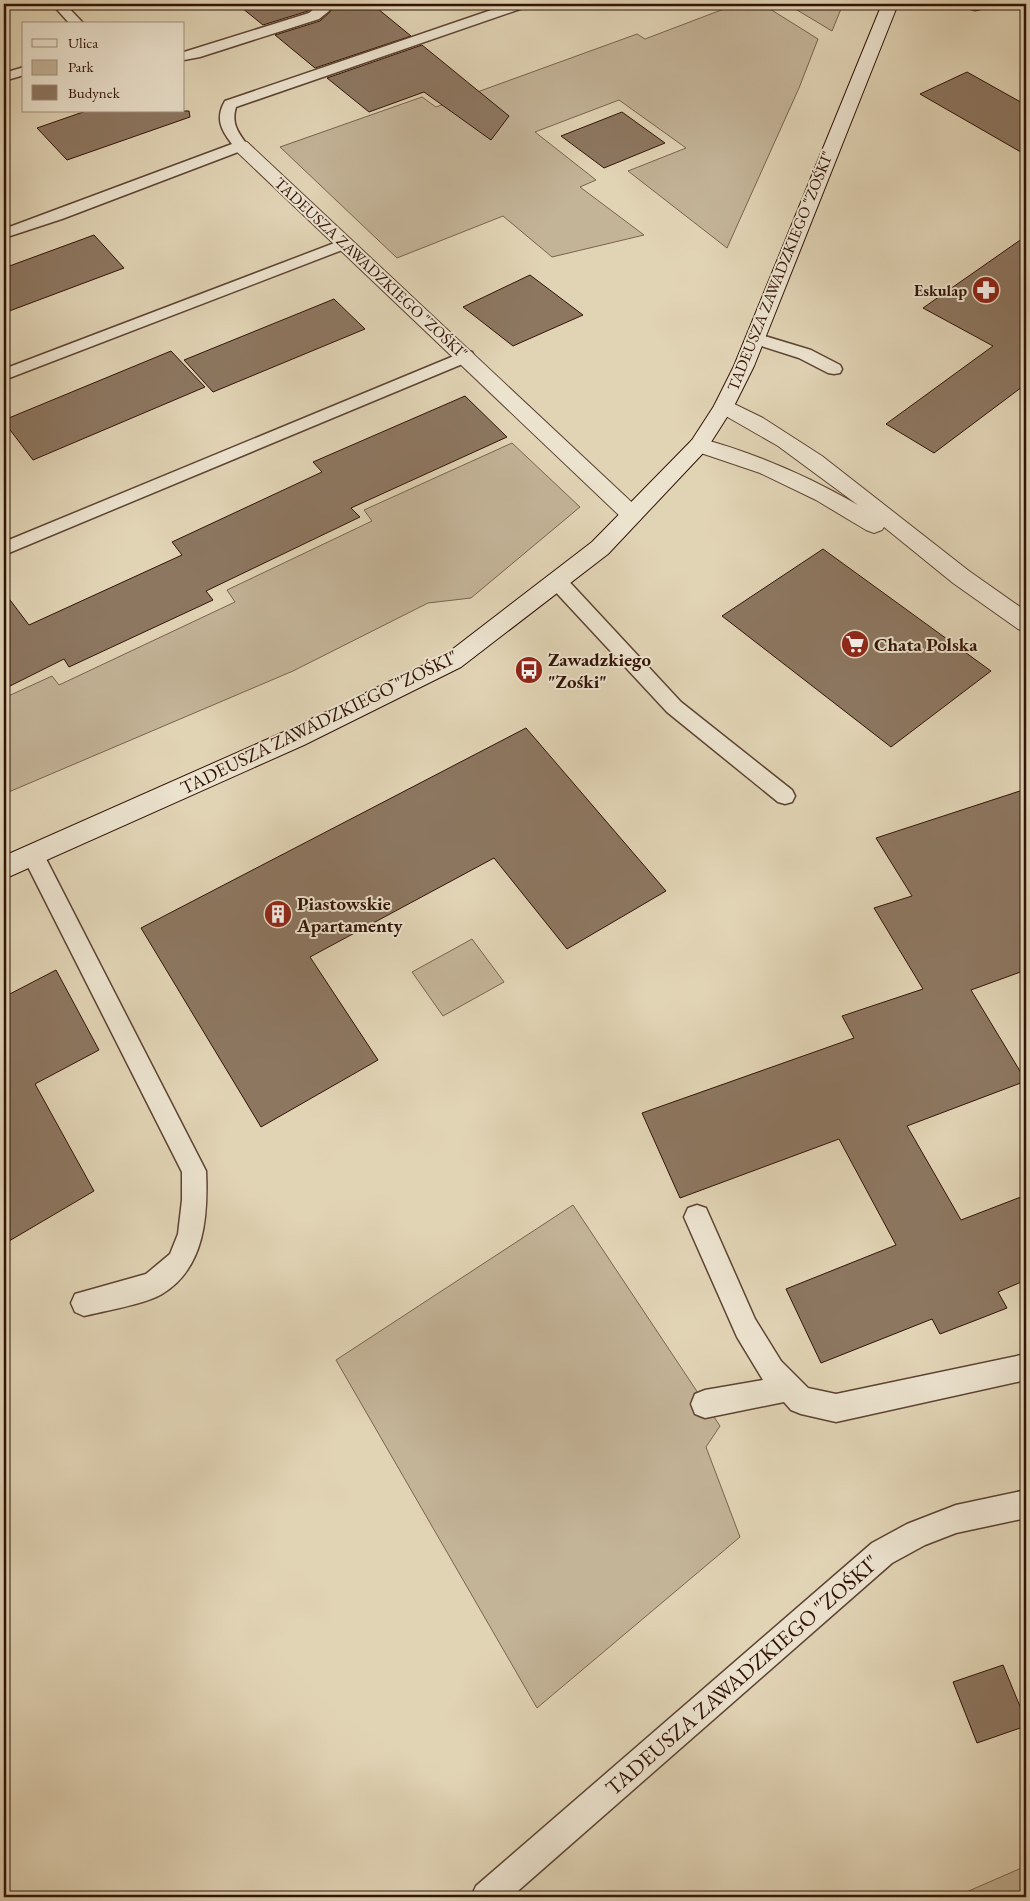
<svg xmlns="http://www.w3.org/2000/svg" width="1030" height="1901" viewBox="0 0 1030 1901" font-family="'EB Garamond',serif">
<style>
.green{fill:#c3b397;stroke:#7a634e}
.building{fill:#8d7761;stroke:#311306}
.lines{fill:none;stroke-linecap:round;stroke-linejoin:round}
.lane-casing{stroke:#5d4332;stroke-width:3}
.street-casing{stroke:#5d4332;stroke-width:2}
.secondary-casing{stroke:#311306;stroke-width:2}
.lane{fill:#ece3cf;fill-rule:evenodd}
.street{fill:#ece3cf;fill-rule:evenodd}
.secondary{fill:#ece3cf;fill-rule:evenodd}
.labels{text-anchor:middle;dominant-baseline:central;stroke-width:4;stroke-linejoin:round;paint-order:stroke}
.far-street-label{font-size:16px;fill:#311306;stroke:#ece3cf}
.far-poi-label{font-size:16px;font-weight:bold;fill:#311306;stroke:#ece3cf;text-anchor:end}
.poi-label{font-size:19px;font-weight:bold;fill:#311306;stroke:#ece3cf;text-anchor:start}
.street-label{font-size:19px;fill:#311306;stroke:#ece3cf}
.near-street-label{font-size:22px;fill:#311306;stroke:#ece3cf}
</style>
<rect width="100%" height="100%" fill="#e1d4b5"/>
<filter id="stains"><feTurbulence type="fractalNoise" baseFrequency=".004" numOctaves="4"/><feColorMatrix values="0 0 0 0 .2 0 0 0 0 .09 0 0 0 0 .02 0 0 0 .5 -.17"/></filter>
<radialGradient id="worn" r=".72"><stop offset=".6" stop-color="#630" stop-opacity="0"/><stop offset="1" stop-color="#630" stop-opacity=".3"/></radialGradient>
<g class="green">
<polygon points="737,4 762,4 818,39 799,88 727,248 628,171 686,148 619,100 535,132 596,180 580,187 644,235 552,257 503,216 397,258 280,147 422,97 436,107 637,34 645,39"/>
<polygon points="787,4 843,4 832,31"/>
<polygon points="512,443 580,507 471,598 428,603 293,671 4,794 4,698 52,676 59,685 235,602 227,590 372,521 364,510"/>
<polygon points="472,939 504,982 443,1016 412,972"/>
<polygon points="573,1205 720,1426 706,1447 740,1537 537,1708 336,1360"/>
<polygon points="1026,1866 1026,1897 955,1897"/>
</g>
<g class="building">
<polygon points="237,4 317,4 308,11 263,25"/>
<polygon points="334,4 372,4 411,36 315,68 275,35 320,21 330,12"/>
<polygon points="422,45 509,116 491,140 424,92 369,112 327,78"/>
<polygon points="967,72 1026,105 1026,155 920,94"/>
<polygon points="86,111 189,111 190,117 67,160 37,128"/>
<polygon points="622,112 665,143 604,168 561,136"/>
<polygon points="94,235 124,268 4,313 4,268"/>
<polygon points="1026,236 1026,384 934,453 886,424 993,346 923,308"/>
<polygon points="530,275 583,315 513,346 463,307"/>
<polygon points="334,299 365,329 213,392 184,360"/>
<polygon points="171,351 205,387 33,460 4,422 4,420"/>
<polygon points="465,396 507,437 351,508 360,517 206,591 213,600 69,667 64,659 4,689 4,592 29,625 182,555 172,542 322,472 313,462"/>
<polygon points="823,549 991,671 891,747 722,616"/>
<polygon points="526,728 666,891 567,949 494,858 310,957 378,1060 261,1127 141,928"/>
<polygon points="1026,789 1026,970 971,990 1026,1081 907,1126 961,1220 1026,1195 1026,1280 998,1292 1007,1308 979,1319 940,1334 932,1319 821,1363 786,1289 896,1245 839,1139 680,1198 642,1113 854,1038 842,1016 923,989 874,908 912,896 876,838"/>
<polygon points="56,970 99,1050 35,1084 94,1191 4,1244 4,997"/>
<polygon points="1003,1665 1026,1721 1026,1726 977,1743 953,1682"/>
</g>
<g class="lines">
<defs>
<g id="lane">
<polygon points="52,4 65,4 84,24 70,24"/>
<polygon points="320,4 332,4 329,11 319,19 200,57 184,60 184,52 309,13"/>
<path d="M509,4H527L526,7L236,107C231,124 238,132 248,146L246,149L62,219L4,238V229L232,144C221,130 215,118 225,101Z"/>
<polygon points="964,4 982,4 980,9 975,10 965,7"/>
<polygon points="24,67 24,75 4,81 4,73"/>
<polygon points="345,239 350,241 353,244 350,247 4,380 4,369"/>
<polygon points="755,333 811,350 840,365 842,369 840,373 834,374 828,373 799,358 749,342 747,338 749,334"/>
<polygon points="466,351 472,352 474,356 472,360 4,555 4,542"/>
<polygon points="557,574 564,576 681,702 792,790 795,796 792,802 785,804 778,802 667,712 550,586 548,581 550,576"/>
<path d="M33,846L41,849L206,1171C208,1216 205,1268 162,1294C146,1304 104,1311 84,1316L75,1312L71,1303L75,1294L146,1274L170,1254L178,1234L182,1200V1172L22,855L25,849Z"/>
<polygon points="697,1205 706,1208 755,1319 781,1361 808,1388 836,1394 1026,1354 1026,1380 836,1422 801,1414 791,1410 784,1402 705,1418 695,1414 691,1404 695,1394 705,1390 763,1380 737,1337 684,1217 688,1208"/>
<polygon points="1026,1490 1026,1518 956,1533 925,1545 892,1563 511,1897 471,1897 476,1886 872,1543 907,1524 956,1505"/>
</g>
<g id="street">
<polygon points="241,141 247,142 640,510 643,515 640,520 632,523 624,520 235,150 232,146 235,142"/>
<path d="M724,399L763,418L822,456L969,571L1026,611V632L1018,629L953,583L884,527L882,530L874,533L866,530L816,500L760,473L692,450L688,445L692,440L699,438C755,453 808,476 858,505L778,446L717,411L714,406L717,401Z"/>
</g>
<polygon id="secondary" points="882,4 898,4 754,366 734,406 706,450 608,554 461,667 304,745 4,879 4,856 286,731 445,655 592,542 692,440 714,406 734,366"/>
</defs>
<use href="#lane" class="lane-casing"/>
<use href="#street" class="street-casing"/>
<use href="#secondary" class="secondary-casing"/>
<use href="#lane" class="lane"/>
<use href="#street" class="street"/>
<use href="#secondary" class="secondary"/>
</g>
<defs>
<symbol id="pharmacy-disc" viewBox="-11 -11 22 22"><circle r="9.5" fill="#8f2418" stroke="#ece3cf"/><path d="M-2-6h4v4h4v4h-4v4h-4v-4h-4v-4h4Z" fill="#fff"/></symbol>
<symbol id="supermarket-disc" viewBox="-11 -11 22 22"><circle r="9.5" fill="#8f2418" stroke="#ece3cf"/><path d="M-6-5.5h2.5l.6 2H6L4.5 2H-2.5L-4.4-4H-6ZM-1.5 3.2a1.3 1.3 0 1 0 .1 0ZM3 3.2a1.3 1.3 0 1 0 .1 0Z" fill="#fff"/></symbol>
<symbol id="bus-disc" viewBox="-11 -11 22 22"><circle r="9.5" fill="#8f2418" stroke="#ece3cf"/><path d="M-5-6H5V4H4V6H2V4H-2V6H-4V4H-5ZM-3.5-4V0h7V-4ZM-3.5 1.2v1.5H-2V1.2ZM2 1.2v1.5H3.5V1.2Z" fill="#fff"/></symbol>
<symbol id="building-disc" viewBox="-11 -11 22 22"><circle r="9.5" fill="#8f2418" stroke="#ece3cf"/><path d="M-4-6H4V6H1V3H-1V6H-4ZM-2.5-4.3h1.7v1.8h-1.7ZM.8-4.3h1.7v1.8H.8ZM-2.5-1h1.7V.8h-1.7ZM.8-1h1.7V.8H.8Z" fill="#fff"/></symbol>
</defs>
<g fill-rule="evenodd">
<use href="#pharmacy-disc" x="970" y="274" width="32" height="32"/>
<use href="#supermarket-disc" x="839" y="628" width="32" height="32"/>
<use href="#bus-disc" x="513" y="654" width="32" height="32"/>
<use href="#building-disc" x="262" y="898" width="32" height="32"/>
</g>
<g class="labels">
<g class="far-street-label">
<text transform="translate(371 268) rotate(43)">TADEUSZA ZAWADZKIEGO "ZOŚKI"</text>
<text transform="translate(780 271) rotate(-68)">TADEUSZA ZAWADZKIEGO "ZOŚKI"</text>
</g>
<g class="far-poi-label">
<text x="967" y="290">Eskulap</text>
</g>
<g class="poi-label">
<text x="874" y="644">Chata Polska</text>
<text x="548" y="659">Zawadzkiego<tspan x="548" dy="22">"Zośki"</tspan></text>
<text x="297" y="903">Piastowskie<tspan x="297" dy="22">Apartamenty</tspan></text>
</g>
<g class="street-label">
<text transform="translate(319 722) rotate(-26)">TADEUSZA ZAWADZKIEGO "ZOŚKI"</text>
</g>
<g class="near-street-label">
<text transform="translate(742 1675) rotate(-41)">TADEUSZA ZAWADZKIEGO "ZOŚKI"</text>
</g>
</g>
<rect width="1030" height="1901" fill="none" stroke="#e1d4b5" stroke-width="20"/>
<rect x="5" y="5" width="1020" height="1891" fill="none" stroke="#311306" stroke-width="2.5"/>
<rect x="10" y="10" width="1010" height="1881" fill="none" stroke="#311306"/>
<rect x="22" y="22" width="162" height="90" fill="#ece3cf" stroke="#a1907f"/>
<rect x="32" y="39" width="25" height="8" fill="#ece3cf" stroke="#a1907f"/>
<text x="68" y="48" font-size="15" fill="#311306">Ulica</text>
<rect x="32" y="60" width="25" height="15" fill="#c3b397" stroke="#a1907f"/>
<text x="68" y="72" font-size="15" fill="#311306">Park</text>
<rect x="32" y="85" width="25" height="15" fill="#8d7761" stroke="#a1907f"/>
<text x="68" y="98" font-size="15" fill="#311306">Budynek</text>
<rect width="100%" height="100%" filter="url(#stains)"/>
<rect width="100%" height="100%" fill="url(#worn)"/>
</svg>
